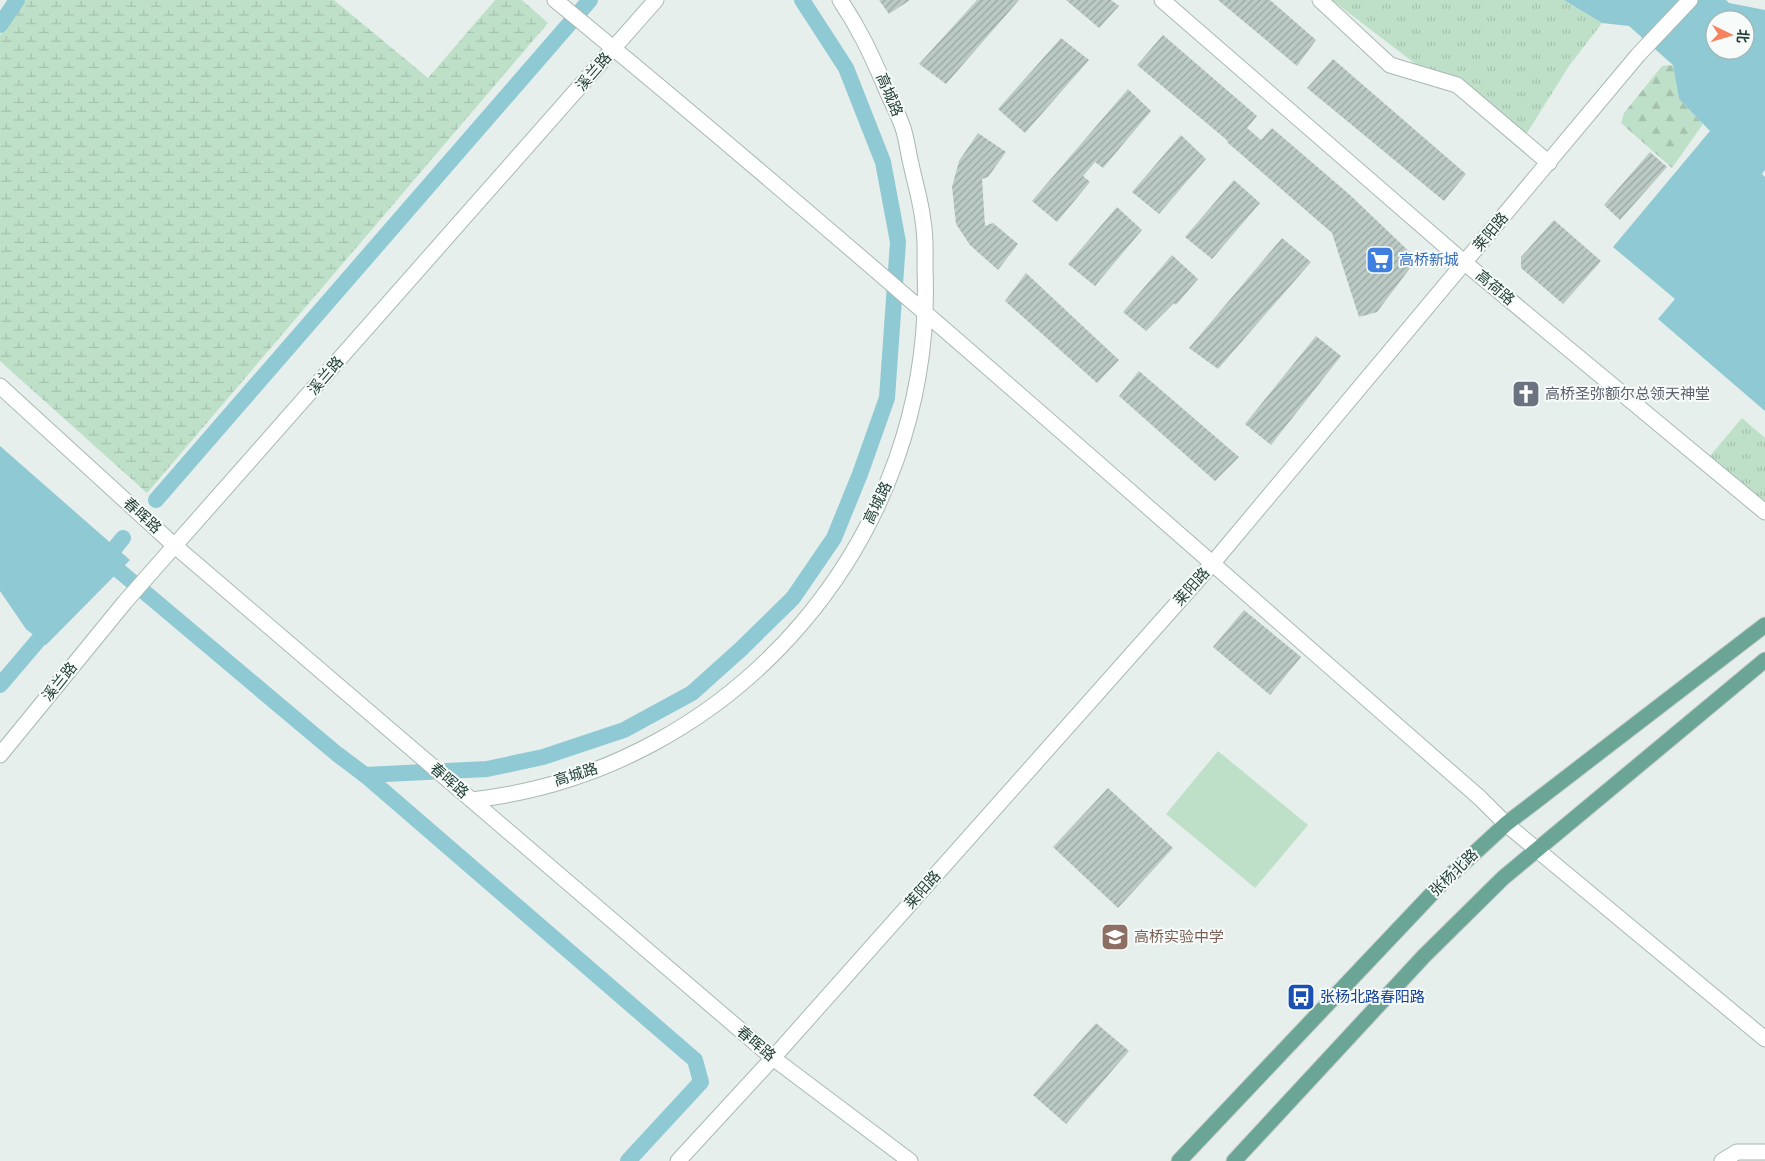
<svg xmlns="http://www.w3.org/2000/svg" width="1765" height="1161" viewBox="0 0 1765 1161" font-family="'Alegreya Sans','Noto Sans SC',sans-serif">
<style>
.grass{fill:#bfe0c8}
.forest{fill:url(#forest-firs)}
.wetland{fill:url(#wetland-marsh)}
.park{fill:url(#park-tufts)}
.water{fill:#8ec9d4;fill-rule:evenodd}
.lines{fill:none;stroke-linecap:round;stroke-linejoin:round}
.canal{stroke:#8ec9d4;stroke-width:16}
.building{fill:url(#building-hatch)}
.minor-casing{stroke:#a8b8b2;stroke-width:17}
.major-casing{stroke:#c2cac8;stroke-width:17}
.minor{stroke:#fff;stroke-width:15}
.major{stroke:#6aa596;stroke-width:15}
.labels{text-anchor:middle;dominant-baseline:central;stroke-width:4;stroke-linejoin:round;paint-order:stroke}
.street-label{font-size:15px;fill:#24423a;stroke:#f7fbf9}
.shop-label{font-size:15px;fill:#366cbe;stroke:#f7fbf9;text-anchor:start}
.worship-label{font-size:15px;fill:#5b616d;stroke:#f7fbf9;text-anchor:start}
.education-label{font-size:15px;fill:#785e54;stroke:#f7fbf9;text-anchor:start}
.transit-label{font-size:15px;fill:#164399;stroke:#f7fbf9;text-anchor:start}
</style>
<defs>
<pattern id="forest-firs" width="22" height="20" patternUnits="userSpaceOnUse" patternTransform="scale(1.25)"><rect width="22" height="20" fill="#bfe0c8"/><path d="M5 1l3.5 6h-7zM16 11l3.5 6h-7z" fill="#a4c1ad"/></pattern>
<pattern id="wetland-marsh" width="20" height="14" patternUnits="userSpaceOnUse" patternTransform="scale(1.25)"><rect width="20" height="14" fill="#bfe0c8"/><path d="M1 5h8M5 5V1M11 12h8M15 12V8" fill="none" stroke="#a4c1ad"/></pattern>
<pattern id="park-tufts" width="24" height="20" patternUnits="userSpaceOnUse" patternTransform="scale(1.25)"><rect width="24" height="20" fill="#bfe0c8"/><path d="M3 7l-1-3M5 7V3M7 7l1-3M15 17l-1-3M17 17v-4M19 17l1-3" fill="none" stroke="#a4c1ad"/></pattern>
<pattern id="building-hatch" width="6" height="6" patternUnits="userSpaceOnUse" patternTransform="scale(1.25)"><rect width="6" height="6" fill="#bbcac4"/><path d="M-1 1l2-2M0 6l6-6M5 7l2-2" fill="none" stroke="#98a6a0"/></pattern>
</defs>
<rect width="100%" height="100%" fill="#e6efeb"/>
<polygon class="grass" points="1218,751 1308,825 1255,888 1166,814"/>
<polygon class="forest" points="1673,65 1679,99 1703,124 1672,168 1621,123 1624,113 1662,66"/>
<polygon class="wetland" points="26,0 334,0 428,78 495,0 522,0 548,23 147,493 0,361 0,35"/>
<g class="park">
<polygon points="1332,0 1564,0 1602,23 1569,66 1520,144"/>
<polygon points="1742,418 1765,438 1765,506 1709,457"/>
</g>
<g class="water">
<path d="M1564,0H1726L1729,3L1765,10V170L1762,174L1765,177V411L1658,319L1675,299L1613,247L1710,131L1679,99L1673,65L1629,26L1602,23ZM1715,20H1745V50H1715Z"/>
<polygon points="0,446 130,560 46,645 26,629 0,591"/>
</g>
<g class="lines">
<g class="canal">
<polyline points="0,25 17,0"/>
<polyline points="156,500 590,0"/>
<polyline points="104,558 337,754 365,775 695,1060 701,1082 628,1161"/>
<polyline points="101,565 123,538"/>
<polyline points="0,685 52,624"/>
<polyline points="365,775 487,769 543,757 624,730 692,693 741,649 793,598 834,538 860,474 887,398 898,242 883,162 846,68 802,0"/>
</g>
</g>
<g class="building">
<polygon points="879,0 910,0 889,14"/>
<polygon points="977,0 1019,0 946,84 919,64"/>
<polygon points="1066,0 1111,0 1119,6 1099,28"/>
<polygon points="1218,0 1270,0 1316,40 1297,66"/>
<polygon points="1163,35 1257,116 1247,128 1261,140 1272,128 1350,195 1417,259 1377,312 1359,317 1332,233 1227,142 1228,141 1137,65"/>
<polygon points="1061,38 1089,60 1025,133 998,109"/>
<polygon points="1333,59 1466,174 1444,201 1307,88"/>
<polygon points="1128,89 1151,111 1103,168 1095,162 1083,176 1090,182 1057,222 1032,201"/>
<polygon points="978,133 1006,152 988,177 982,179 985,226 993,223 1018,244 998,270 970,245 956,224 952,187 959,161"/>
<polygon points="1181,135 1206,159 1159,214 1132,192"/>
<polygon points="1650,152 1667,167 1620,220 1604,205"/>
<polygon points="1234,180 1260,203 1212,259 1185,237"/>
<polygon points="1117,207 1142,230 1095,286 1068,264"/>
<polygon points="1554,220 1601,261 1563,304 1521,268 1521,257"/>
<polygon points="1282,238 1311,262 1218,369 1189,348"/>
<polygon points="1172,255 1198,279 1176,305 1174,303 1146,331 1123,312"/>
<polygon points="1026,273 1119,360 1097,383 1005,301"/>
<polygon points="1316,336 1341,356 1271,445 1245,424"/>
<polygon points="1139,371 1239,457 1215,481 1119,396"/>
<polygon points="1244,610 1301,657 1270,695 1213,647"/>
<polygon points="1108,788 1173,848 1118,908 1053,847"/>
<polygon points="1096,1023 1129,1051 1066,1124 1033,1095"/>
</g>
<g class="lines">
<defs>
<g id="minor">
<path d="M555,0C869,258 1173,530 1480,798L1506,824L1765,1039"/>
<polyline points="1162,0 1465,263 1765,512"/>
<polyline points="1320,0 1390,65 1457,85 1549,163"/>
<polyline points="0,386 175,546 773,1058 910,1161"/>
<polyline points="0,755 125,602 656,0"/>
<path d="M472,800C737,770 936,535 925,269C925,253 926,237 923,221C921,202 915,183 911,164C908,152 907,140 903,128C898,113 890,99 884,84C871,54 859,28 840,0"/>
<polyline points="678,1161 773,1058 1212,564 1638,55 1690,0"/>
<polyline points="1722,1161 1737,1152 1765,1152"/>
</g>
<g id="major">
<polyline points="1179,1161 1443,882 1506,824 1765,625"/>
<polyline points="1234,1161 1424,956 1503,878 1765,660"/>
</g>
</defs>
<use href="#minor" class="minor-casing"/>
<use href="#major" class="major-casing"/>
<use href="#minor" class="minor"/>
<use href="#major" class="major"/>
</g>
<defs>
<symbol id="supermarket-square" viewBox="-11 -11 22 22"><rect x="-9" y="-9" width="18" height="18" rx="4" fill="#3f7fe0" stroke="#f7fbf9"/><path d="M-6-5.5h2.5l.6 2H6L4.5 2H-2.5L-4.4-4H-6ZM-1.5 3.2a1.3 1.3 0 1 0 .1 0ZM3 3.2a1.3 1.3 0 1 0 .1 0Z" fill="#fff"/></symbol>
<symbol id="church-square" viewBox="-11 -11 22 22"><rect x="-9" y="-9" width="18" height="18" rx="4" fill="#6b7280" stroke="#f7fbf9"/><path d="M-1.2-6h2.4v3.5h3.3v2.4h-3.3V6h-2.4V-.1h-3.3v-2.4h3.3Z" fill="#fff"/></symbol>
<symbol id="school-square" viewBox="-11 -11 22 22"><rect x="-9" y="-9" width="18" height="18" rx="4" fill="#8d6e63" stroke="#f7fbf9"/><path d="M0-5L7-2L0 1L-7-2ZM-4 1L0 2.5L4 1V4Q0 6-4 4Z" fill="#fff"/></symbol>
<symbol id="bus-square" viewBox="-11 -11 22 22"><rect x="-9" y="-9" width="18" height="18" rx="4" fill="#1a4fb4" stroke="#f7fbf9"/><path d="M-5-6H5V4H4V6H2V4H-2V6H-4V4H-5ZM-3.5-4V0h7V-4ZM-3.5 1.2v1.5H-2V1.2ZM2 1.2v1.5H3.5V1.2Z" fill="#fff"/></symbol>
</defs>
<g fill-rule="evenodd">
<use href="#supermarket-square" x="1364" y="244" width="32" height="32"/>
<use href="#church-square" x="1510" y="378" width="32" height="32"/>
<use href="#school-square" x="1099" y="921" width="32" height="32"/>
<use href="#bus-square" x="1285" y="981" width="32" height="32"/>
</g>
<g class="labels">
<g class="street-label">
<text transform="translate(594 72) rotate(-49)">溪兰路</text>
<text transform="translate(889 95) rotate(67)">高城路</text>
<text transform="translate(1491 232) rotate(-50)">莱阳路</text>
<text transform="translate(1495 288) rotate(40)">高荷路</text>
<text transform="translate(326 376) rotate(-49)">溪兰路</text>
<text transform="translate(878 503) rotate(-64)">高城路</text>
<text transform="translate(142 516) rotate(42)">春晖路</text>
<text transform="translate(1192 587) rotate(-48)">莱阳路</text>
<text transform="translate(60 682) rotate(-51)">溪兰路</text>
<text transform="translate(576 775) rotate(-17)">高城路</text>
<text transform="translate(449 781) rotate(41)">春晖路</text>
<text transform="translate(1454 873) rotate(-44)">张杨北路</text>
<text transform="translate(923 890) rotate(-48)">莱阳路</text>
<text transform="translate(756 1044) rotate(40)">春晖路</text>
</g>
<g class="shop-label">
<text x="1399" y="260">高桥新城</text>
</g>
<g class="worship-label">
<text x="1545" y="394">高桥圣弥额尔总领天神堂</text>
</g>
<g class="education-label">
<text x="1134" y="937">高桥实验中学</text>
</g>
<g class="transit-label">
<text x="1320" y="997">张杨北路春阳路</text>
</g>
</g>
<g transform="translate(1730 35) rotate(95)"><circle r="24" fill="#f7fbf9" stroke="#a3b1ad"/>
<path d="M0-4L9 19L0 12L-9 19Z" fill="#f4845f"/>
<text y="-8" font-size="14" font-weight="bold" text-anchor="middle" fill="#24423a">北</text>
</g>
</svg>
